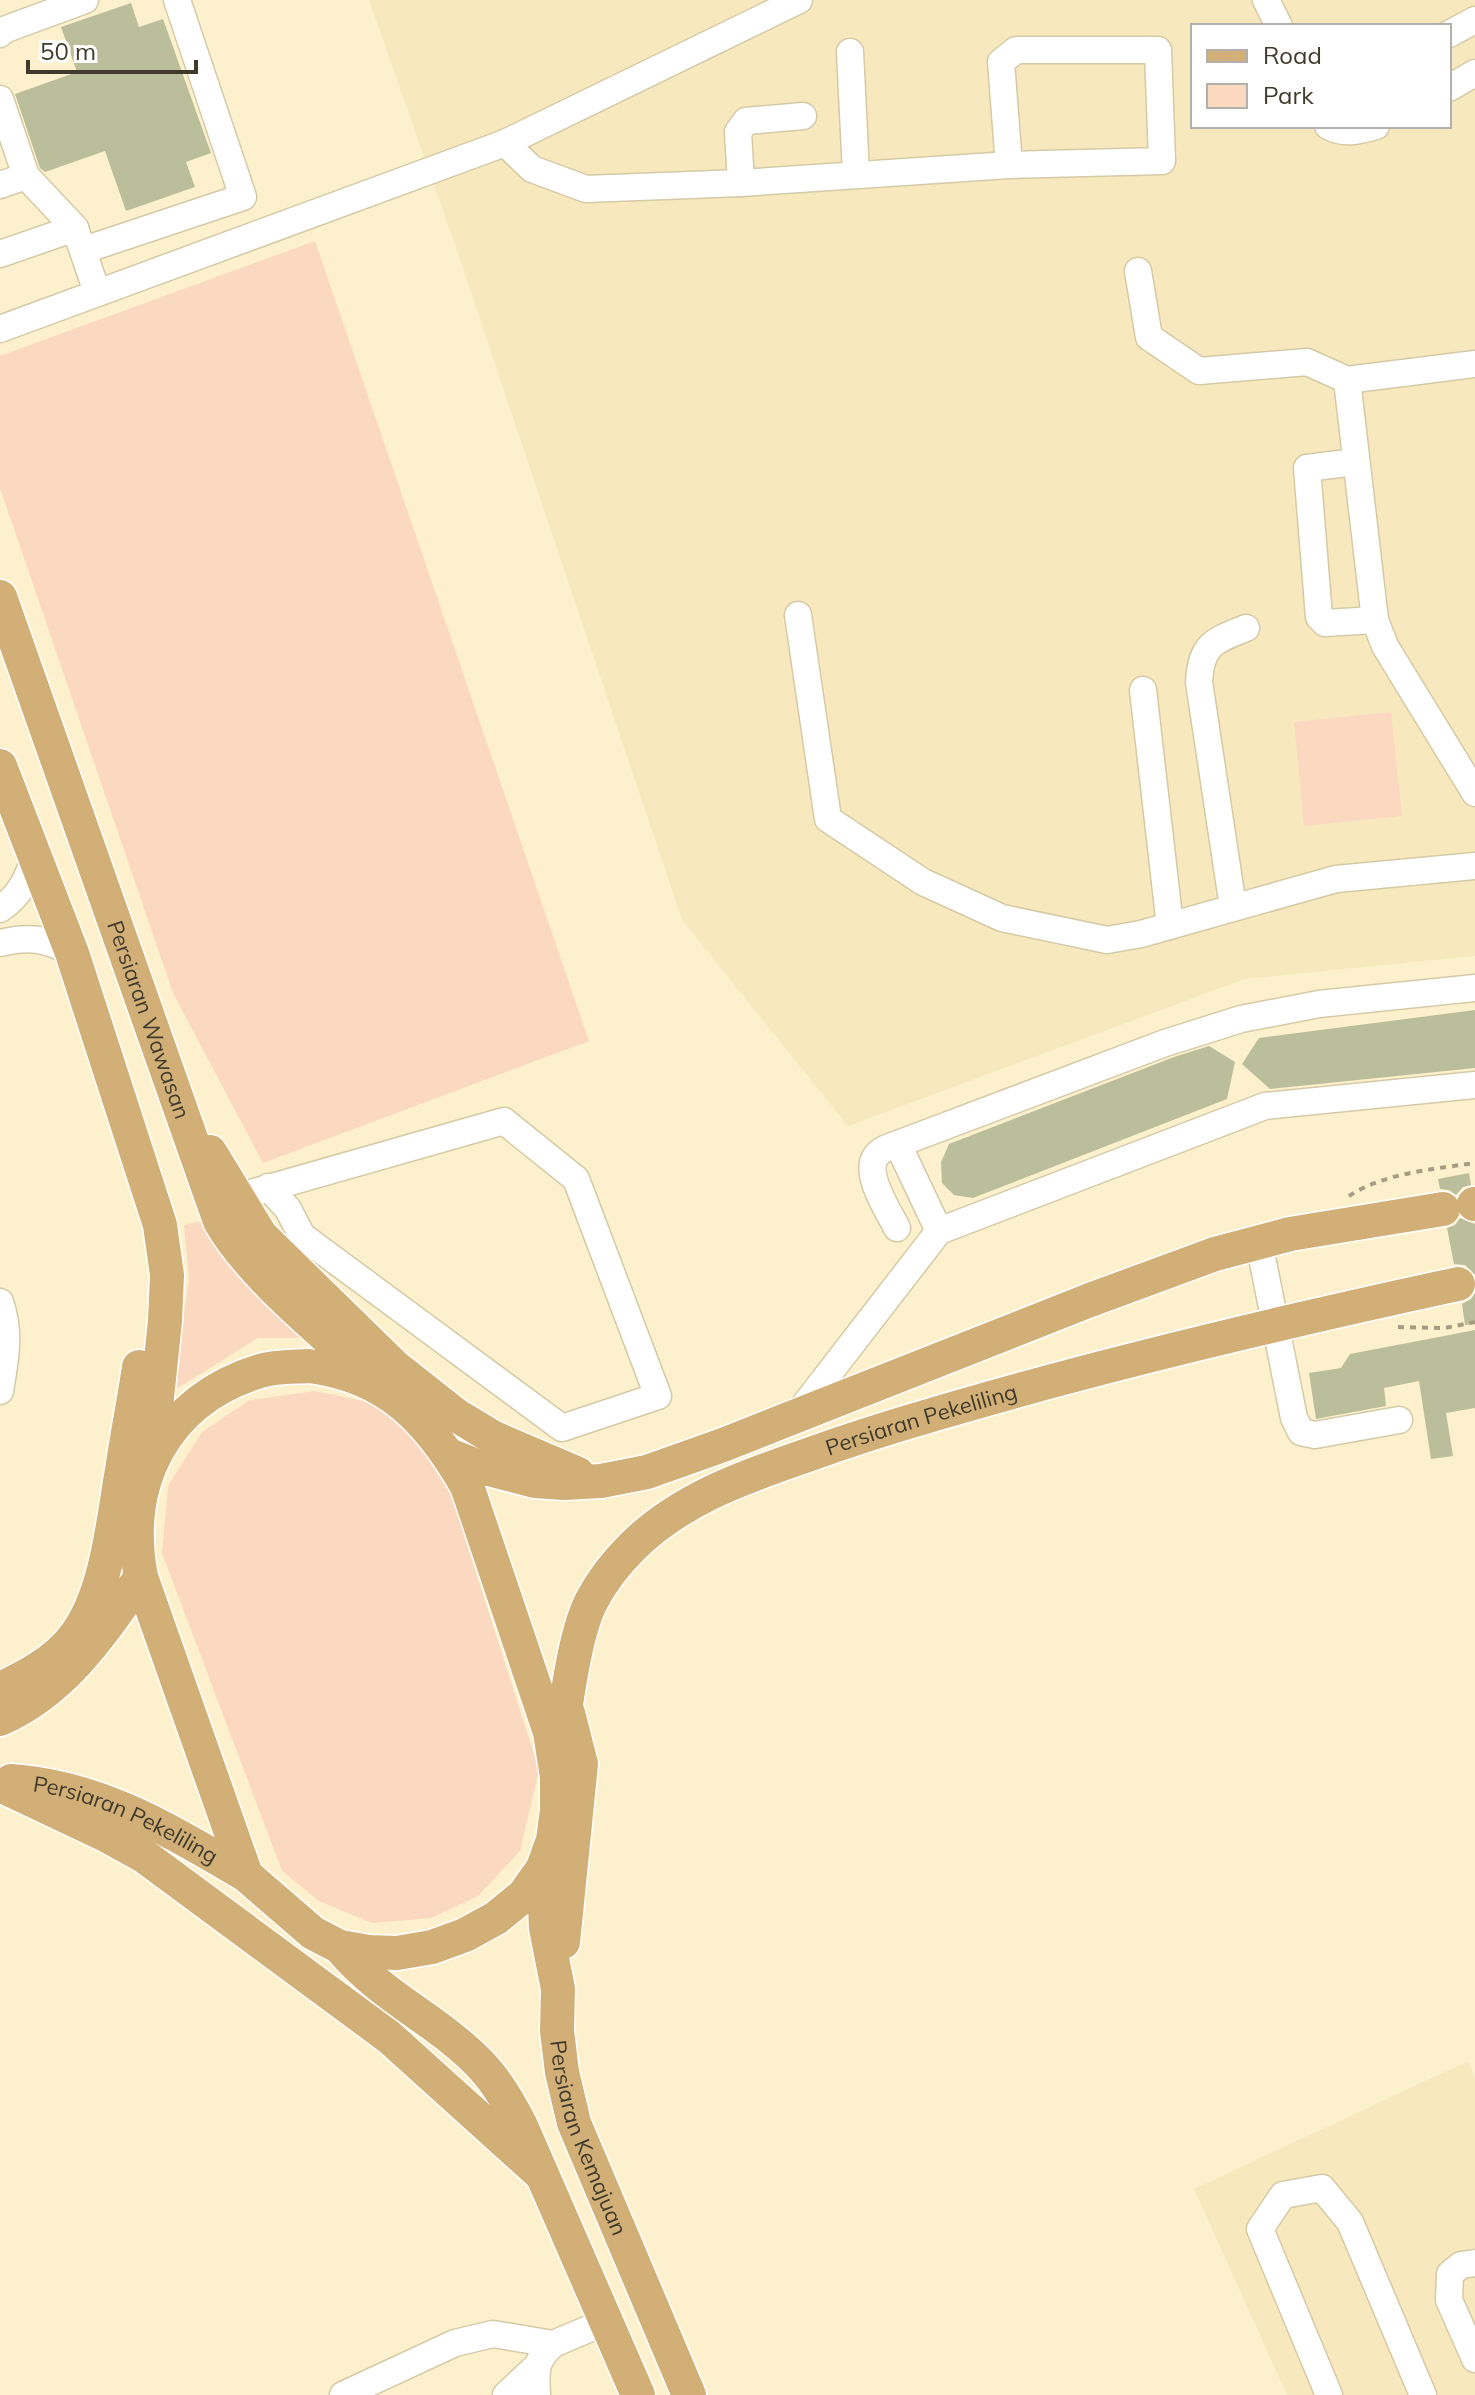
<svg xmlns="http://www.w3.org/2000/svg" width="1475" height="2395" viewBox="0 0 1475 2395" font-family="Mulish,sans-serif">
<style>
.built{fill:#f7e9bd;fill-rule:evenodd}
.green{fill:#fbd8c0}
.building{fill:#bbbe9a}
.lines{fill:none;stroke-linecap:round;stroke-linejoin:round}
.minor-casing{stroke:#d5caa6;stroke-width:29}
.major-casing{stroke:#fff;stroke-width:37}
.path{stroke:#a59c82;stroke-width:4;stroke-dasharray:6 6;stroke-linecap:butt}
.minor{stroke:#fff;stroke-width:26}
.major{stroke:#d1af76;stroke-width:34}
.labels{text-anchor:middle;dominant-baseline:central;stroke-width:6;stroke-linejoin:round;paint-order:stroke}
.street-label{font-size:22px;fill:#3f3a2c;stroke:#fff}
</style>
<rect width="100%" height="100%" fill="#fdf1cd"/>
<g class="built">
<path d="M369,0H1475V956L1245,979L848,1126L682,920L454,242ZM1193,26H1449V126H1193Z"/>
<polygon points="1468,2061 1475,2078 1475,2395 1287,2395 1194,2189"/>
</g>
<g class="green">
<polygon points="315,241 589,1041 263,1163 173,993 0,488 0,356"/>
<polygon points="1391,712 1402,816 1304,826 1294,722"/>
<polygon points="202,1221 231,1255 330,1338 258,1338 173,1391 189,1278 184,1225"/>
<polygon points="315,1391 373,1403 416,1435 444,1472 539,1770 520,1851 478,1896 431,1918 372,1923 319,1901 282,1871 162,1553 168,1486 202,1432 250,1400"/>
</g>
<g class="building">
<polygon points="131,3 139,27 163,19 211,153 186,162 195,187 126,211 105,151 45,172 40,168 15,94 77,72 61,27"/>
<polygon points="1475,1010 1475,1068 1270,1089 1242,1064 1259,1038"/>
<polygon points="1209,1046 1235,1062 1227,1099 973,1198 954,1195 942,1183 941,1162 949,1144 1174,1057"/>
<polygon points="1469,1173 1471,1185 1463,1187 1456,1195 1449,1190 1440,1189 1438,1179"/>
<polygon points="1460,1218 1475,1224 1475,1275 1465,1265 1454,1264 1447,1228 1455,1225"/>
<polygon points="1475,1293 1475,1324 1465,1325 1462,1304 1471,1299"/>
<polygon points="1475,1330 1475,1408 1446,1413 1453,1456 1431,1459 1419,1381 1384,1388 1386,1406 1316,1419 1309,1373 1341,1368 1350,1354"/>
</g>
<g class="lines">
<defs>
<g id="minor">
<polyline points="1266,0 1279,26"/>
<polyline points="0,34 1,31 85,0"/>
<polyline points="1449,34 1475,20"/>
<polyline points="850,52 856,173"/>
<polyline points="1449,88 1475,73"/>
<polyline points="0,99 26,176 75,228 97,292"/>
<path d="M1328,126C1345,135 1358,131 1376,126"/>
<polyline points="505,143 532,169 586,189 741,183 1009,165 1162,161 1158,50 1016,50 1001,62 1009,165"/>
<polyline points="741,183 738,132 746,121 803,116"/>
<polyline points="0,185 26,176"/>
<polyline points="84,250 243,197 177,0"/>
<polyline points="0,254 75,228"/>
<polyline points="1138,271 1149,337 1199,371 1307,362 1347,380 1475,364"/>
<polyline points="0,329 505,143 799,0"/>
<polyline points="1347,380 1375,620 1385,646 1475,793"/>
<polyline points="1355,462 1307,468 1319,617 1325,623 1375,620"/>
<polyline points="798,615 828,819 923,882 1002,918 1107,940 1141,934 1336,879 1475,866"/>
<polyline points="1143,690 1170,926"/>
<path d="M1233,907L1199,682C1201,645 1213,641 1246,628"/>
<path d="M0,909C21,895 28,878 35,855"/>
<path d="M0,943C28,936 47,938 72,953"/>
<polyline points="903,1142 903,1155 939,1231"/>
<polyline points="237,1197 504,1121 576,1179 658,1396 562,1428 302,1236 288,1209 268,1187"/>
<path d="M897,1228C888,1210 859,1168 880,1152C886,1147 896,1145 903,1142L1165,1043L1241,1019L1319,1004L1475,988"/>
<polyline points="1259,1242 1294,1418 1301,1432 1315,1435 1399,1420"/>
<path d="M0,1302C11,1333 5,1360 0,1391"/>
<polyline points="796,1416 939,1231 1265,1106 1475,1085"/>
<polyline points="1475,2263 1461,2265 1450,2274 1449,2300 1475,2359"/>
<polyline points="343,2395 455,2343 493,2334 553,2344 605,2322"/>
<polyline points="506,2395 536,2367"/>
<path d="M537,2395C536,2370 534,2362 553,2344"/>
<polyline points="1329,2395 1260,2229 1283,2195 1322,2188 1350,2222 1423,2395"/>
</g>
<g id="major">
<path id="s1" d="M0,597L220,1221C252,1277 323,1332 371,1377"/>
<polyline points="0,766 72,953 160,1225 167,1275 165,1321 151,1455"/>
<polyline points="210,1152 261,1236 394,1366 456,1415 494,1438 578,1474"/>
<polyline points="1474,1204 1475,1204"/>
<path d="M309,1366C388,1376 429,1420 467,1486L550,1732L557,1777V1810L553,1840L543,1868L524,1895L496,1918L465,1935L432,1947L397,1953L369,1952L340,1947L313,1933L246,1875L141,1577C123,1482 165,1400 260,1371C276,1366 293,1367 309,1366Z"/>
<polyline points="449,1455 477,1466 535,1481 564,1483 601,1481 647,1472 723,1445 1090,1300 1215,1254 1290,1234 1443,1209"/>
<path d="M0,1689C28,1676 56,1661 75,1636C107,1594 113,1521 122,1470C127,1436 134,1401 139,1367"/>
<path d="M0,1719C65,1690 102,1633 141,1577"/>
<path id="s2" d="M559,1748C566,1708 574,1633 592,1600C602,1581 617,1562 632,1547C679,1500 741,1478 802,1457C846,1441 890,1427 935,1414C1107,1363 1282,1322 1458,1284"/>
<path id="s3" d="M11,1781C101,1787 170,1831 246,1875"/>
<polyline points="0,1785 106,1835 144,1856 389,2037 542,2175"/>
<path id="s4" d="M543,1868L546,1928L558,1989L557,2031L562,2072L574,2123L689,2395"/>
<polyline points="563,1942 581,1764 568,1713"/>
<path d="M340,1947C382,1998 437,2019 481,2065C498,2083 510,2105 521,2126L638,2395"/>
</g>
</defs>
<use href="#minor" class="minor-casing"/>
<use href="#major" class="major-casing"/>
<g class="path">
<path d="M1349,1196C1384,1173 1434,1169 1475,1163"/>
<polyline points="1398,1327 1445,1328 1475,1322"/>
</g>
<use href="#minor" class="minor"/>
<use href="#major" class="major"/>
</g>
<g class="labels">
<g class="street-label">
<text stroke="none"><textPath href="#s1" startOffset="448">Persiaran Wawasan</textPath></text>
<text stroke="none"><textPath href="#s2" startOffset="538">Persiaran Pekeliling</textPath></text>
<text stroke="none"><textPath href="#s3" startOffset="122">Persiaran Pekeliling</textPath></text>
<text stroke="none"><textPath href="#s4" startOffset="276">Persiaran Kemajuan</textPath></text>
</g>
</g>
<rect x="1191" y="24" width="260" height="104" fill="#ffffff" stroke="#b2b0ab" stroke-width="2"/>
<rect x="1207" y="50" width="40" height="12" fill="#d1af76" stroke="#b2b0ab" stroke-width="2"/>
<text x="1263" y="64" font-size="24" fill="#3f3a2c">Road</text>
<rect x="1207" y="84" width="40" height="24" fill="#fbd8c0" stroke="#b2b0ab" stroke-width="2"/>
<text x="1263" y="104" font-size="24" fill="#3f3a2c">Park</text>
<path d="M28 60v12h168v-12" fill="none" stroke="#3f3a2c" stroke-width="4"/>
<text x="40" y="60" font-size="24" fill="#3f3a2c" stroke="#ffffff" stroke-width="6" paint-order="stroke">50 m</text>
</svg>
